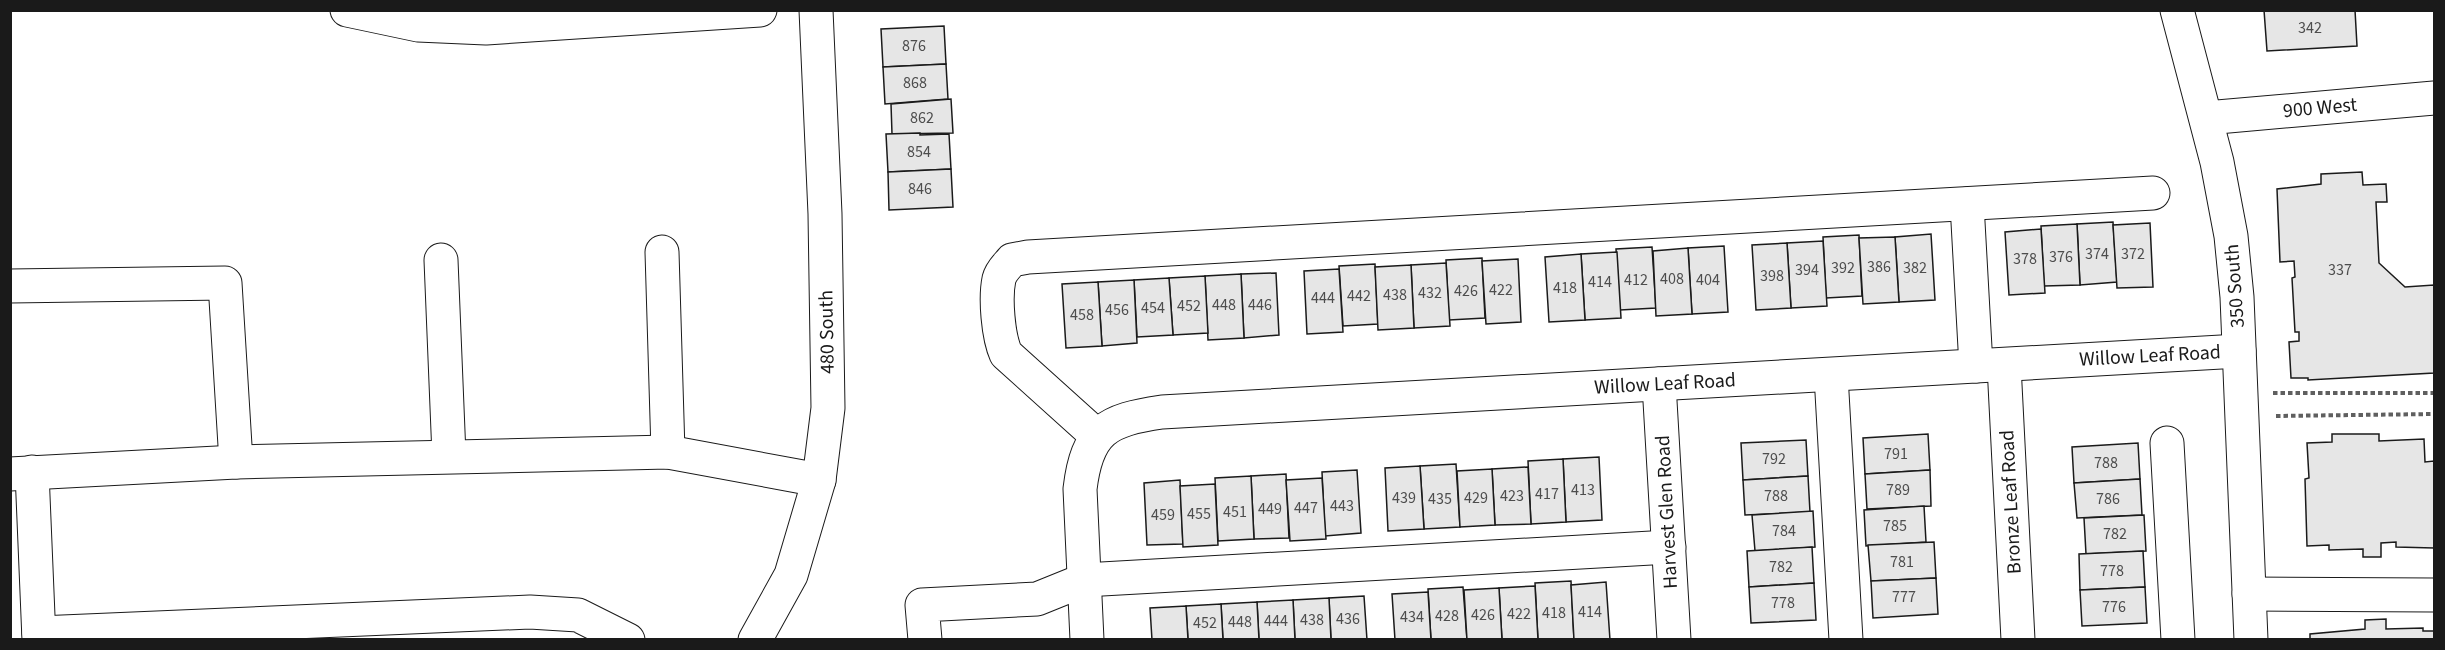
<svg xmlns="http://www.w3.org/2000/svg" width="2445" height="650" viewBox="0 0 2445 650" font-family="'Source Sans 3',sans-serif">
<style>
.building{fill:#e6e6e6;stroke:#1a1a1a;stroke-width:1.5}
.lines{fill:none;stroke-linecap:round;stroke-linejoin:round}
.minor-casing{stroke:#1a1a1a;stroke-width:35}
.path{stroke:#5f5f5f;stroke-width:4;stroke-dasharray:4.5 3;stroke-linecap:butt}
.minor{stroke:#fff;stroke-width:33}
.labels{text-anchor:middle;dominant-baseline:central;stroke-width:4.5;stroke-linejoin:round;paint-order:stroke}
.number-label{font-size:16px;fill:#4d4d4d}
.street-label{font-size:20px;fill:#1a1a1a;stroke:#fff}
</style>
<rect width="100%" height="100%" fill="#fff"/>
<g class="building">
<polygon points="2264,10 2355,10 2357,46 2267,51"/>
<polygon points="944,26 946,64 883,67 881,29"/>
<polygon points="946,64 948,99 885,104 883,67"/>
<polygon points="951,99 953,133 892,134 891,104"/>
<polygon points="920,133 920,135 949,134 951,169 888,172 886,134"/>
<polygon points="951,169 953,207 889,210 888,172"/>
<polygon points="2362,172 2363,185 2386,184 2387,202 2376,202 2379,263 2405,287 2434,285 2434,373 2308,380 2308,378 2291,378 2289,342 2299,341 2299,332 2295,332 2292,278 2295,277 2294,261 2280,262 2277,189 2321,184 2321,174"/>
<polygon points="2113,222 2117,282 2080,285 2077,224"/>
<polygon points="2150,223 2153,287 2117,288 2113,225"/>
<polygon points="2077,224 2080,285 2044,286 2041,226"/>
<polygon points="2041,229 2045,293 2009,295 2005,232"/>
<polygon points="1931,234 1935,300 1899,302 1895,237"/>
<polygon points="1859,235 1862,296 1826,298 1823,237"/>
<polygon points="1895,237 1899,302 1863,304 1859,238"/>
<polygon points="1823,241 1827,306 1791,308 1787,243"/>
<polygon points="1787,243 1791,308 1756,310 1752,245"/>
<polygon points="1724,246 1728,312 1692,314 1688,248"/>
<polygon points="1652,247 1656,308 1620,310 1616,249"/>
<polygon points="1688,248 1692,314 1656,316 1653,251"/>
<polygon points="1617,252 1621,318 1585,320 1581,254"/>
<polygon points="1581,254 1585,320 1549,322 1545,257"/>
<polygon points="1482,258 1485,318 1449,320 1446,260"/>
<polygon points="1518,259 1521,322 1486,324 1482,261"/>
<polygon points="1446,263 1450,326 1414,328 1411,265"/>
<polygon points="1375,264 1378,324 1343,326 1339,266"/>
<polygon points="1411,265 1414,328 1378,330 1375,267"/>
<polygon points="1339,269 1343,332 1307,334 1304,271"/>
<polygon points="1276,273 1279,335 1244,338 1241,274"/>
<polygon points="1241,274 1244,338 1208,340 1205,276"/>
<polygon points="1205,276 1208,333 1173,335 1169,278"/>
<polygon points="1169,278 1173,335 1137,337 1134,280"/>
<polygon points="1134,280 1137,343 1102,346 1098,282"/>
<polygon points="1098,282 1102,346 1066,348 1062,284"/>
<polygon points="1928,434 1930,470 1865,474 1863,438"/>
<polygon points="2332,434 2379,434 2379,441 2424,439 2425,462 2434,461 2434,548 2396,547 2396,542 2381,543 2381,557 2363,557 2363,549 2329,550 2329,545 2307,546 2305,479 2309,478 2307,443 2332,442"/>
<polygon points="1806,440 1808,476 1743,480 1741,443"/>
<polygon points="2138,443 2140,479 2074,483 2072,447"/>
<polygon points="1599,457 1602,520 1566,522 1563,459"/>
<polygon points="1563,459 1566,522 1531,524 1528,461"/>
<polygon points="1456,464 1460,527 1424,529 1420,466"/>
<polygon points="1420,466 1424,529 1388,531 1385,468"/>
<polygon points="1528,467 1531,524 1495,525 1492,469"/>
<polygon points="1492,469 1495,525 1460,527 1457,471"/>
<polygon points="1357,470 1361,533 1325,536 1322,472"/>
<polygon points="1930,470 1931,506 1867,509 1865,474"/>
<polygon points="1286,474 1289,538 1254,539 1251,476"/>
<polygon points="1251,476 1254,539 1218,541 1215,478"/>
<polygon points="1808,476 1810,512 1745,515 1743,480"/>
<polygon points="1322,478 1326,539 1290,541 1286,480"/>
<polygon points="2140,479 2142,515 2077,518 2074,483"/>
<polygon points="1180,480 1183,544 1147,545 1144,483"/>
<polygon points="1215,484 1218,545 1183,547 1180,486"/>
<polygon points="1924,506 1926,542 1866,546 1864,510"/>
<polygon points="1813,511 1815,547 1755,551 1752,515"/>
<polygon points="2144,515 2146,551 2086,554 2084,518"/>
<polygon points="1934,542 1936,578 1871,581 1868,545"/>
<polygon points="1812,547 1814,583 1749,587 1747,551"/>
<polygon points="2143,551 2145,587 2080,590 2079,554"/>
<polygon points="1936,578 1938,614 1873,618 1871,581"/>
<polygon points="1571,581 1574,640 1538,640 1535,583"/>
<polygon points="1606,582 1610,640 1574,640 1571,585"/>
<polygon points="1814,583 1816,620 1751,623 1749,587"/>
<polygon points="1535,586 1538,640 1502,640 1499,588"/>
<polygon points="1463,587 1467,640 1431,640 1428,589"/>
<polygon points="2145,587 2147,623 2082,626 2080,590"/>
<polygon points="1499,588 1502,640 1467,640 1464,590"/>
<polygon points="1428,592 1431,640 1395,640 1392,594"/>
<polygon points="1364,596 1367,640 1331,640 1329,598"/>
<polygon points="1329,598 1331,640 1295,640 1293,600"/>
<polygon points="1293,600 1295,640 1259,640 1257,602"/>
<polygon points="1257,602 1259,640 1223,640 1221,604"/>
<polygon points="1221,604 1223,640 1188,640 1186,606"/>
<polygon points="1186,606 1188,640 1152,640 1150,608"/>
<polygon points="2386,619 2386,629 2423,628 2423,631 2434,631 2434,640 2310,640 2310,634 2365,629 2365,620"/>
</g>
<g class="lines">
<defs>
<g id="minor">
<polyline points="347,10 418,25 486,28 760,10"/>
<polyline points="2177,10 2217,162 2231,236 2237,297 2251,640"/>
<polyline points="2206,118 2434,98"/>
<polyline points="1967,204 1976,366"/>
<polyline points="662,252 668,452"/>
<polyline points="441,260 449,456"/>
<polyline points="10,286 225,283 236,462"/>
<polyline points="2004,365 2018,640"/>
<polyline points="1831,375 1846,640"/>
<polyline points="1659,384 1674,640"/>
<path d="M1097,436L1006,354C998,336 995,298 999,279C1001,271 1007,266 1012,260L1028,257L2153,193"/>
<polyline points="2167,443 2178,640"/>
<polyline points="32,472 39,640"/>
<polyline points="10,474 236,462 668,452 819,480"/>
<polyline points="2249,594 2434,595"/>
<polyline points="39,633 530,612 578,615 628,640"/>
<polyline points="755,640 791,575 819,480 828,408 825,214 816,10"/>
<polyline points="925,640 922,605 1037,599 1084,580 1669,547"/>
<path d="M1087,640L1080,489C1087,430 1107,420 1162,412L2239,351"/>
</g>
</defs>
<use href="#minor" class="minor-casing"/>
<g class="path">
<polyline points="2273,393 2434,393"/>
<polyline points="2276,416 2434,414"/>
</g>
<use href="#minor" class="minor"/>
</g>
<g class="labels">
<g class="number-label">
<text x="2310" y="28">342</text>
<text x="914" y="46">876</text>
<text x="915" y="83">868</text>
<text x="922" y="118">862</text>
<text x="919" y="152">854</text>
<text x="920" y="189">846</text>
<text x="2097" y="254">374</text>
<text x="2133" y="254">372</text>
<text x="2061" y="257">376</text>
<text x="2025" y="259">378</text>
<text x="1879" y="267">386</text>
<text x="1843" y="268">392</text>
<text x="1915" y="268">382</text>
<text x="1807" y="270">394</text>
<text x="2340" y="270">337</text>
<text x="1772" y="276">398</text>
<text x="1672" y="279">408</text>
<text x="1636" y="280">412</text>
<text x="1708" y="280">404</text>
<text x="1600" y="282">414</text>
<text x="1565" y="288">418</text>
<text x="1501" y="290">422</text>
<text x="1466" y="291">426</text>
<text x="1430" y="293">432</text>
<text x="1395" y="295">438</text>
<text x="1359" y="296">442</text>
<text x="1323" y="298">444</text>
<text x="1224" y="305">448</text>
<text x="1260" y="305">446</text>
<text x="1189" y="306">452</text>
<text x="1153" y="308">454</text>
<text x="1117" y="310">456</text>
<text x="1082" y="315">458</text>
<text x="1896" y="454">791</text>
<text x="1774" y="459">792</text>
<text x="2106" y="463">788</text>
<text x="1583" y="490">413</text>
<text x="1898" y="490">789</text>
<text x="1547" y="494">417</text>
<text x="1512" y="496">423</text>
<text x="1776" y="496">788</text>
<text x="1404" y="498">439</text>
<text x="1476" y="498">429</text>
<text x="1440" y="499">435</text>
<text x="2108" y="499">786</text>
<text x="1342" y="506">443</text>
<text x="1306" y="508">447</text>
<text x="1270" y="509">449</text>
<text x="1235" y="512">451</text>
<text x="1199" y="514">455</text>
<text x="1163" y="515">459</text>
<text x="1895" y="526">785</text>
<text x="1784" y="531">784</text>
<text x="2115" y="534">782</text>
<text x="1902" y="562">781</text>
<text x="1781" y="567">782</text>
<text x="2112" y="571">778</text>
<text x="1904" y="597">777</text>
<text x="1783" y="603">778</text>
<text x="2114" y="607">776</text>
<text x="1590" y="612">414</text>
<text x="1554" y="613">418</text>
<text x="1519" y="614">422</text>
<text x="1483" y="615">426</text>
<text x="1447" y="616">428</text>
<text x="1412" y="617">434</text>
<text x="1348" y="619">436</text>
<text x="1312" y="620">438</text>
<text x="1276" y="621">444</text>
<text x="1240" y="622">448</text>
<text x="1205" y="623">452</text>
</g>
<g class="street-label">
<text transform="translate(2320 108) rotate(-5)">900 West</text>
<text transform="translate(2235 286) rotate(-94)">350 South</text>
<text transform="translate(827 332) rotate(-91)">480 South</text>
<text transform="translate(2150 356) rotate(-3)">Willow Leaf Road</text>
<text transform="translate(1665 384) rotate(-3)">Willow Leaf Road</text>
<text transform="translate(2011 502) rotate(-93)">Bronze Leaf Road</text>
<text transform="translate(1667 512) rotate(-93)">Harvest Glen Road</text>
</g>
</g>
<rect width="2445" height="650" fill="none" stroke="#1a1a1a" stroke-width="24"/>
</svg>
